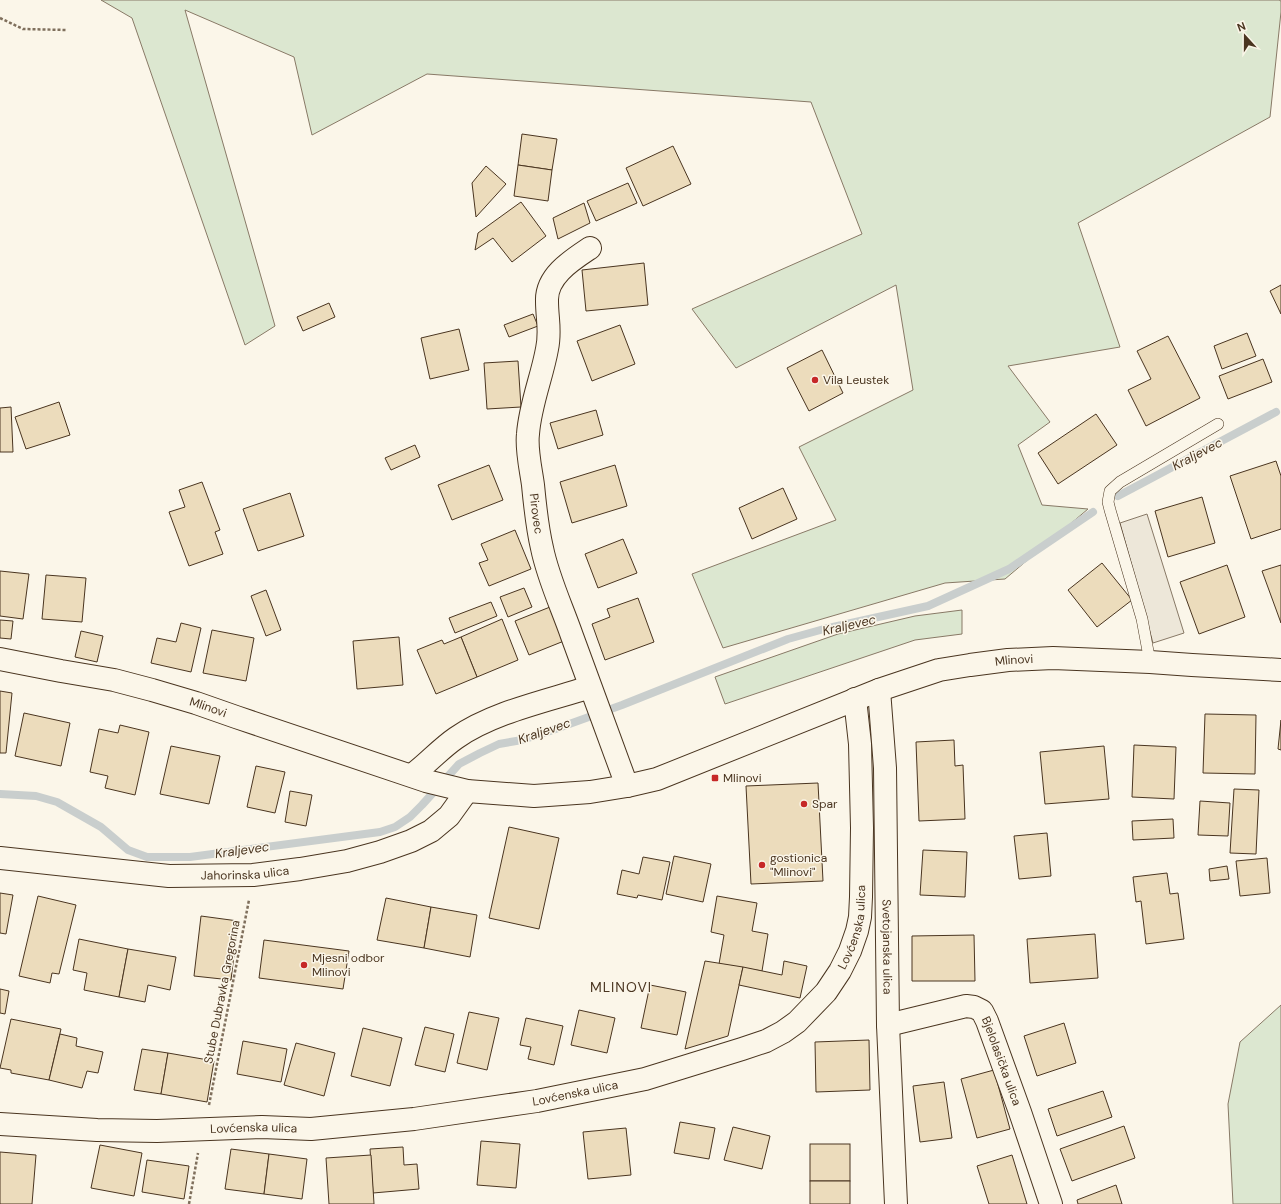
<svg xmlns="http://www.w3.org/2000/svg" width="1281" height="1204" viewBox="0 0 1281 1204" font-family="'DM Sans',sans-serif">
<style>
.green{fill:#dce7d0;stroke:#887966}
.parking{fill:#ede7d9;stroke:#887966}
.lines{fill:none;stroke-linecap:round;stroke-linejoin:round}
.stream{stroke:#c9cecd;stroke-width:8}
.building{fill:#ecdcbc;stroke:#4a3520}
.service-casing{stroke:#4a3520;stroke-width:12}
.minor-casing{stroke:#4a3520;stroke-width:24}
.secondary-casing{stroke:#4a3520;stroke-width:24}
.path{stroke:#7f6f5c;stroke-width:2.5;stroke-dasharray:3 2;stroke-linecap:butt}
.service{stroke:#fbf6e9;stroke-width:11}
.minor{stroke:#fbf6e9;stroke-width:22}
.secondary{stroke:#fbf6e9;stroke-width:22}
.poi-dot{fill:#c62828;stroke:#fbf6e9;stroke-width:1.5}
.labels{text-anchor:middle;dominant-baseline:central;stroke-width:3;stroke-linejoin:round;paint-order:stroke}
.poi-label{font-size:12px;fill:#4a3520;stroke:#fbf6e9;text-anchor:start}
.street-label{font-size:12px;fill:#4a3520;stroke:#fbf6e9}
.water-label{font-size:13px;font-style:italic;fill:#4a3520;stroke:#fbf6e9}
.quarter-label{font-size:14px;letter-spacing:1px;fill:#4a3520;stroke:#fbf6e9}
</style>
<rect width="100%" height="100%" fill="#fbf6e9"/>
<g class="green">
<polygon points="101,0 1279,0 1281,1 1281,12 1270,117 1078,223 1120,347 1008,366 1050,422 1018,445 1042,505 1088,509 1005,579 945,583 723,648 692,574 836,520 799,447 913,390 896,285 736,368 692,309 862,234 811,102 427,74 312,135 294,57 185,10 275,326 245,345 132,18"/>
<polygon points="962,610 962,634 915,640 725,704 715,677 838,634 915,616"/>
<polygon points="1281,1005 1281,1204 1233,1204 1228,1104 1240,1042"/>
</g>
<polygon class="parking" points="1147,514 1184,633 1153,643 1120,523"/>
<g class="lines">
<g class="stream">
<polyline points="1118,496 1276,412"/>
<polyline points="0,794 36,796 57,802 101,827 128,850 147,857 190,857 380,832 395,827 410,817 422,805 459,764 480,753 499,744 522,740 550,731 622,705 788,639 824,629 928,606 1009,569 1093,512"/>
</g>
</g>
<g class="building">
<polygon points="522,134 557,139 552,170 518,165"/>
<polygon points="673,146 691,184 643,206 626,168"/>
<polygon points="518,165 552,170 548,201 514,196"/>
<polygon points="486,166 506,184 476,217 472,183"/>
<polygon points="628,183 637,203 596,221 587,201"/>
<polygon points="521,202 546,236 512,262 493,238 475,250 478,233"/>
<polygon points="584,203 590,223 558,239 553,218"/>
<polygon points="644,263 648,305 586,311 582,270"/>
<polygon points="1281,285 1281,314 1270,291"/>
<polygon points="329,303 335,317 303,331 297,317"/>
<polygon points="533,314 538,326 509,337 504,325"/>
<polygon points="620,325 635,364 592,381 577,341"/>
<polygon points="459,329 469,370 430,379 421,338"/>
<polygon points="1247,333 1256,356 1222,369 1214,346"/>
<polygon points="1168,336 1200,398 1146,426 1128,390 1151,379 1137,351"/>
<polygon points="822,350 843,393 809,411 787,368"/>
<polygon points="1263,359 1272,382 1228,399 1219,376"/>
<polygon points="518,361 521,407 487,409 484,363"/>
<polygon points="59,402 70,435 26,449 15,417"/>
<polygon points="11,407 13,452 0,452 0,408"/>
<polygon points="596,410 603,435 558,449 550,423"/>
<polygon points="1096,414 1117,445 1058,484 1038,453"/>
<polygon points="415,445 420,457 391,470 385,458"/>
<polygon points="1276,461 1281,476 1281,529 1251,539 1230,476"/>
<polygon points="489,465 503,500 452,520 438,485"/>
<polygon points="615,465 627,506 572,523 560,482"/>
<polygon points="202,482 220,530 215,532 223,554 189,566 169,512 185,507 179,490"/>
<polygon points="783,488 797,519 752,539 739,508"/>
<polygon points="290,493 304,536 258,551 243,509"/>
<polygon points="1202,497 1215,543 1168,557 1155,511"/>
<polygon points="515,530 531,569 489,586 479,563 488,560 481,544"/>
<polygon points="623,539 637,573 598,588 585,554"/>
<polygon points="1102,563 1132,600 1097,627 1068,590"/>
<polygon points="1227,565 1245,617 1199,634 1180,582"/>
<polygon points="1281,565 1281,623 1262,571"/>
<polygon points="0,571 29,574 23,619 0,616"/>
<polygon points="46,575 86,578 82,622 42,619"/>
<polygon points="524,588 532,607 508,617 500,597"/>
<polygon points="266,590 281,630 266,636 251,596"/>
<polygon points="638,598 654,642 605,660 592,624 610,617 607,609"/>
<polygon points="491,602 497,616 455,633 449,618"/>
<polygon points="550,607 564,641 529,655 515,621"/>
<polygon points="502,619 518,660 477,677 461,637"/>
<polygon points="0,620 13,621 11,639 0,638"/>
<polygon points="181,623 201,628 191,672 151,663 157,638 176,642"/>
<polygon points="212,630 254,638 246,681 203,673"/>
<polygon points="81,631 103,636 97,662 75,657"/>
<polygon points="399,637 403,685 357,689 353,641"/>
<polygon points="461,637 477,677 436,694 417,650 442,640 444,644"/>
<polygon points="0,691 12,693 6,753 0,753"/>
<polygon points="24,713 70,723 61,766 15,756"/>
<polygon points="1205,714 1256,715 1255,774 1203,773"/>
<polygon points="1281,720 1281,750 1278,749"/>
<polygon points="120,725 149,732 135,795 105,788 108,776 90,772 99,729 118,733"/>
<polygon points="954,740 955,766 963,765 965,819 919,821 916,742"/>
<polygon points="1134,745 1176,747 1174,799 1132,797"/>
<polygon points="171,746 220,756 209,804 160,794"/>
<polygon points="1104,746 1109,799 1045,804 1040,752"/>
<polygon points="256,766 285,772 275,813 247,807"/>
<polygon points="818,783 823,881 751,884 746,786"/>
<polygon points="1234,789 1259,790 1256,854 1230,853"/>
<polygon points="290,791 312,795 306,826 285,822"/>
<polygon points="1200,801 1230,803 1228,836 1198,835"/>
<polygon points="1173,819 1174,838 1133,840 1132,821"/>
<polygon points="509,827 559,838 539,929 489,918"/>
<polygon points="1047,833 1051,876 1019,879 1014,836"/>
<polygon points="923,850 967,852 965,897 920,895"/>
<polygon points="674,856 711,864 703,902 666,894"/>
<polygon points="643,857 670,862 662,900 638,895 637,898 617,894 622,870 639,874"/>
<polygon points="1267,858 1270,893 1240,896 1236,861"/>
<polygon points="1227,866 1229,879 1210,881 1209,869"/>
<polygon points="1167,873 1170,894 1178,893 1184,939 1146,944 1141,901 1136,902 1133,877"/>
<polygon points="0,893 13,895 6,934 0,933"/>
<polygon points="38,896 76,905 59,974 52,973 50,983 19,976"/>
<polygon points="717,896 757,903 752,931 768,934 762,971 719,964 724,935 711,932"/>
<polygon points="386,898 431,907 424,948 377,940"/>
<polygon points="431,907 477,915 470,957 424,948"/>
<polygon points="201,916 238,921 231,980 194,976"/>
<polygon points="1095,934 1098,978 1030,983 1027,939"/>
<polygon points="974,935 975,981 912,981 912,936"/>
<polygon points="79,939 128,949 119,997 84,990 87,973 73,970"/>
<polygon points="264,940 349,951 343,989 259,978"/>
<polygon points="128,949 176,957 170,990 148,985 145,1002 119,997"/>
<polygon points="705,961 743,967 728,1036 685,1049"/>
<polygon points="784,961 807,966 800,998 739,985 743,967 782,975"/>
<polygon points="650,985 686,992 677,1035 641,1028"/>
<polygon points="0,989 9,991 5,1014 0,1013"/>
<polygon points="579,1010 615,1018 607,1053 571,1045"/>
<polygon points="469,1012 499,1018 487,1070 457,1063"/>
<polygon points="526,1018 563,1026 554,1065 528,1059 531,1047 520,1045"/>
<polygon points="11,1019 61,1029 49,1080 11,1073 11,1070 0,1068"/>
<polygon points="1064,1023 1076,1063 1037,1076 1024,1036"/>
<polygon points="425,1027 454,1034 445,1072 415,1065"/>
<polygon points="363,1028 402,1038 390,1086 351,1076"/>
<polygon points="60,1034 77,1038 76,1046 103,1052 98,1073 87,1071 82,1088 49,1080"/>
<polygon points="869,1040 870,1090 816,1092 815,1042"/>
<polygon points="243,1041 287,1049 281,1082 237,1074"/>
<polygon points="296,1043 335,1053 324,1096 284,1085"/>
<polygon points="142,1049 168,1053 161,1094 134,1090"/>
<polygon points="168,1053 214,1061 207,1102 161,1094"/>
<polygon points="994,1070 1010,1129 977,1138 961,1079"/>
<polygon points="944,1082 952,1138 920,1142 913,1086"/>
<polygon points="1103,1091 1112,1117 1057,1136 1048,1109"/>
<polygon points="680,1122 715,1128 709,1159 674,1153"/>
<polygon points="1124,1126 1135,1158 1072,1181 1060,1149"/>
<polygon points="733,1127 770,1136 762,1169 724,1160"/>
<polygon points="626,1128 631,1175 588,1179 583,1132"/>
<polygon points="481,1141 520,1144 516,1188 477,1185"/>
<rect x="810" y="1144" width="40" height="37"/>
<polygon points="100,1145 142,1153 134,1196 91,1188"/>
<polygon points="403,1147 404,1165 417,1164 419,1189 373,1193 370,1149"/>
<polygon points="231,1149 269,1154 264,1194 225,1189"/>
<polygon points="0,1152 36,1155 32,1204 0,1204"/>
<polygon points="269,1154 307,1159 302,1199 264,1194"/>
<polygon points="371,1155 374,1204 329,1204 326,1158"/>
<polygon points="1012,1155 1027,1204 989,1204 977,1166"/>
<polygon points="147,1160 189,1166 184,1199 142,1192"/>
<rect x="810" y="1181" width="40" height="23"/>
<polygon points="1116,1185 1122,1204 1078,1204 1077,1200"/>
</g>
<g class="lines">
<defs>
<polyline id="service" points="1150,662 1142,619 1110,510 1108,502 1110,491 1120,482 1218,424"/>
<g id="minor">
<path id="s1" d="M590,248C572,260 546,276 547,301C547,319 551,331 547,349C542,377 530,405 528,434C526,449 531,470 533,485C535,506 537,527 542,548C548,578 562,607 572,636C590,686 609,736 627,786"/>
<path id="s2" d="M879,690L885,768L888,1025L896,1204"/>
<path d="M412,775C427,764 440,749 456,738C493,712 547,701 590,687"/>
<path id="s3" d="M0,858L169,876L253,875L300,869L347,861L380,852L411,841L431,831L449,816L467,791"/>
<path id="s4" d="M888,1025L966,1006L974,1007L982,1011L987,1021L1020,1112L1051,1204"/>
<path id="s5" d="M0,1124L97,1130L157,1131L262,1127L311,1129L414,1119L537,1101L645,1079L742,1049L766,1041L783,1032L797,1022L826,992L840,971L850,951L857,931L860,917L861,897L862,828L860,744L855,699"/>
</g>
<g id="secondary">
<path id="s6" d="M0,659L61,671L114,680L152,690L196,703L236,717L426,781L467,791L534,796L590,792L627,786L657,779L879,690L939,670L970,665L1008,660L1053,658L1150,662L1192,665L1281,670"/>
</g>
</defs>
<use href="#service" class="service-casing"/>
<use href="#minor" class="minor-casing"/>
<use href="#secondary" class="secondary-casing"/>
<g class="path">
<polyline points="0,18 23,29 67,30"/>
<polyline points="209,1105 249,900"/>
<polyline points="189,1204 198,1153"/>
</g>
<use href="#service" class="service"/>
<use href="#minor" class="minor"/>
<use href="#secondary" class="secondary"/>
</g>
<g class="poi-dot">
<circle cx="815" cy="380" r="4"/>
<rect x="711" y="774" width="8" height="8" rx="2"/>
<circle cx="804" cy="804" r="4"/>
<circle cx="762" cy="865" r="4"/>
<circle cx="304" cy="965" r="4"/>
</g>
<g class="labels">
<g class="poi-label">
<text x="823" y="380">Vila Leustek</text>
<text x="723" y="778">Mlinovi</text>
<text x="812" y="804">Spar</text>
<text x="770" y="858">gostionica<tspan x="770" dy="14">"Mlinovi"</tspan></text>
<text x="312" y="958">Mjesni odbor<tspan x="312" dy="14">Mlinovi</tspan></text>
</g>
<g class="street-label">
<text stroke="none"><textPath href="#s1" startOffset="287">Pirovec</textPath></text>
<text stroke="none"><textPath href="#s6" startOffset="1056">Mlinovi</textPath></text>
<text stroke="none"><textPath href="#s6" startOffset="214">Mlinovi</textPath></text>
<text stroke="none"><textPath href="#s3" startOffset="246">Jahorinska ulica</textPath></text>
<text stroke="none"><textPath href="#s5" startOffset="926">Lovćenska ulica</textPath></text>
<text stroke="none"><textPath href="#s2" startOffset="257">Svetojanska ulica</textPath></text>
<text transform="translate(222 992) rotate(-79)">Stube Dubravka Gregorina</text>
<text stroke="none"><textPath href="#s4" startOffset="151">Bjelolasička ulica</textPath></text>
<text stroke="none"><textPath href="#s5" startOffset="578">Lovćenska ulica</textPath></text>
<text stroke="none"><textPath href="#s5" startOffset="254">Lovćenska ulica</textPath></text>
</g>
<g class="water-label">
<text transform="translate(1197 454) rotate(-28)">Kraljevec</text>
<text transform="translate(849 625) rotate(-13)">Kraljevec</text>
<text transform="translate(544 731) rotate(-19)">Kraljevec</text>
<text transform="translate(242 850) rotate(-8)">Kraljevec</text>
</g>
<g class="quarter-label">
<text x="621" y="987">MLINOVI</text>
</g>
</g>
<g transform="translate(1245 36) rotate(339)" stroke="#fbf6e9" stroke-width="3" paint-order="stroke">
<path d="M0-3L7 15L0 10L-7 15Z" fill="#4a3520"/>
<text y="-6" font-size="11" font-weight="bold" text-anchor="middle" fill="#4a3520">N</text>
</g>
</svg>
